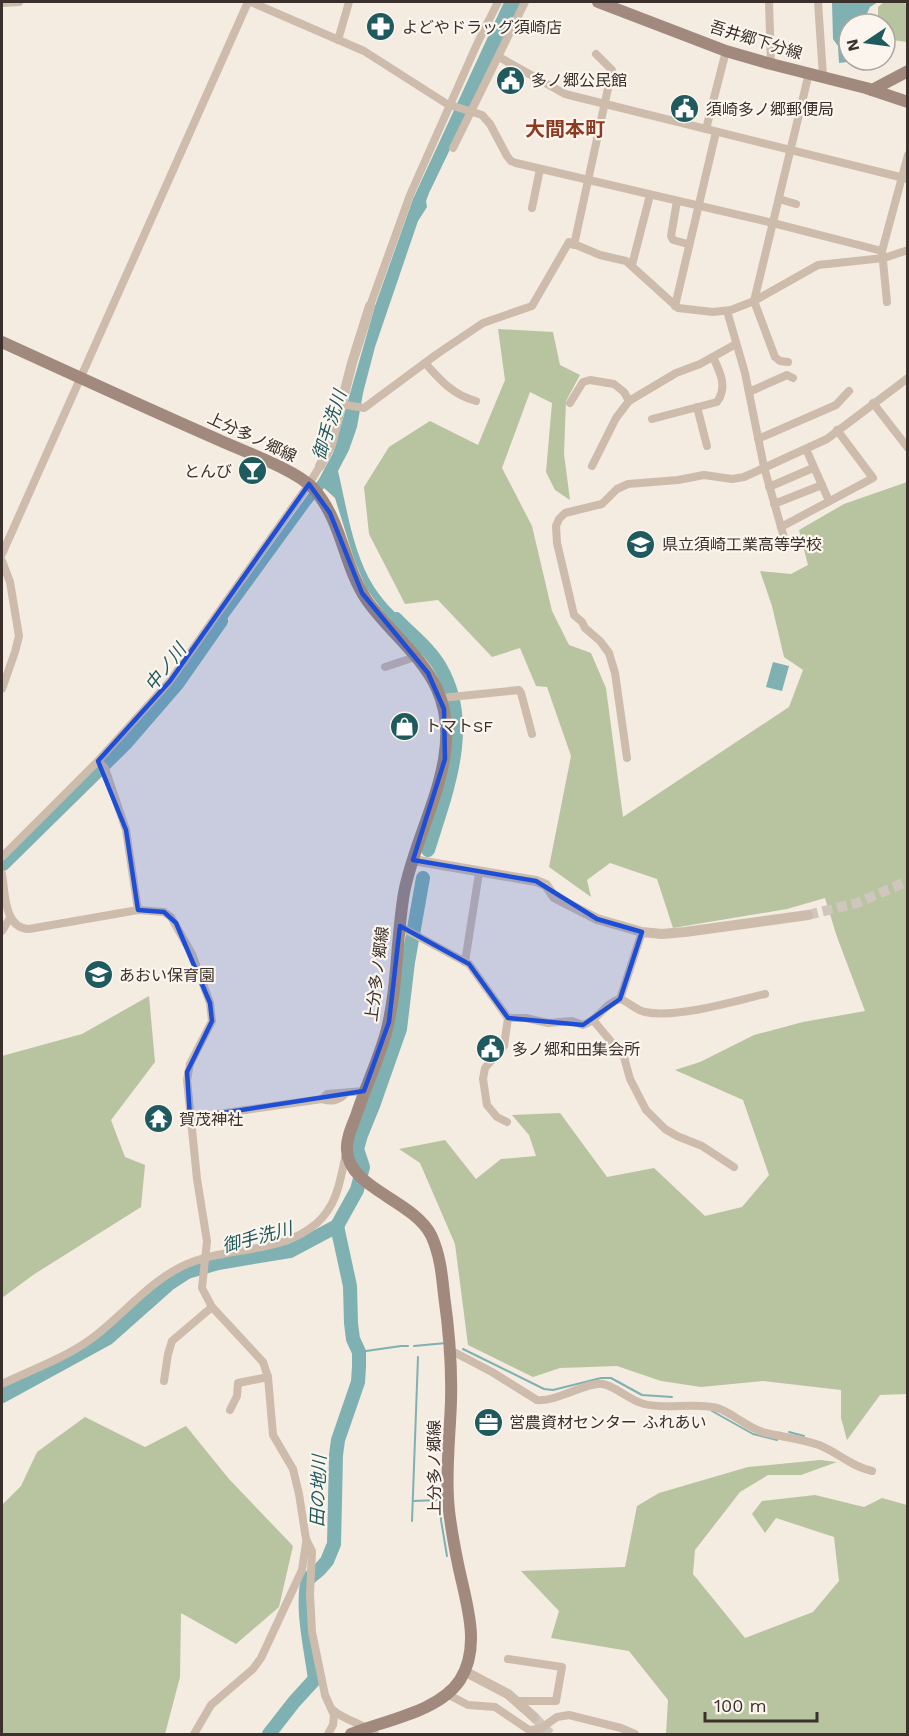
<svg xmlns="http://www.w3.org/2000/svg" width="909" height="1736" viewBox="0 0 909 1736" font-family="'Work Sans','Noto Sans JP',sans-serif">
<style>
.green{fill:#b8c4a0}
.water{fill:#7fb0b2}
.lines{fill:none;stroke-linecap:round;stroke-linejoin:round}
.stream{stroke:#7fb0b2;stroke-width:2}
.river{stroke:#7fb0b2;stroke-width:14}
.tertiary-tunnel{stroke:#cfc6bd;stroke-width:10;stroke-dasharray:10 5;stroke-linecap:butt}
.minor{stroke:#cdbbac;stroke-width:8}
.tertiary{stroke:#cdbbac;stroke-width:10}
.secondary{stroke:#a18a7d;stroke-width:12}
.marked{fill:#1d4ed8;fill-opacity:0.2;stroke:#1d4ed8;stroke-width:4.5;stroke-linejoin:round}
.labels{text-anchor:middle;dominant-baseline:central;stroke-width:4.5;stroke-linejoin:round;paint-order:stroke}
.poi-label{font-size:16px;fill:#3b302b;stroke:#fbf5ee;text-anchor:start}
.street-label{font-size:16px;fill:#3b302b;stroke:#fbf5ee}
.water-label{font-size:18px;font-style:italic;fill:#1f5a5e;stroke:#fbf5ee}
.quarter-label{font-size:20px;font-weight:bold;fill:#8c3b22;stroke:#fbf5ee}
</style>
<rect width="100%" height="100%" fill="#f4ebe1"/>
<g class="green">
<polygon points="884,2 905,2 907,10 907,42 885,39 885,24 878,24 878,7"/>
<polygon points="498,329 553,332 560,365 580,375 566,401 564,454 570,500 555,490 546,472 552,403 530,392 502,468 532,526 552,611 569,645 591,653 606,688 623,817 789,707 803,670 784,657 772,606 760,571 791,574 808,565 799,530 844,504 907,482 907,1394 880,1395 847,1440 841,1418 841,1390 763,1381 701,1387 661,1381 617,1366 560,1368 533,1377 468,1345 455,1244 420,1163 399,1149 445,1140 476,1179 501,1159 536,1156 529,1135 512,1115 560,1113 607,1177 654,1168 705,1216 742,1207 769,1175 743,1100 675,1070 700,1062 754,1035 803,1022 865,1011 837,937 825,898 787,909 673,928 657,879 610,863 587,880 591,897 549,867 571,756 547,687 536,686 520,648 492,657 438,600 405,604 369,534 364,487 389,447 430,421 478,445 505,380"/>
<polygon points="149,996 155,1062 111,1120 125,1157 145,1165 141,1207 33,1275 2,1298 2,1056 82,1034"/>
<polygon points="85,1417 145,1447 186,1426 229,1479 293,1546 279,1607 236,1644 181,1613 180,1677 165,1734 2,1734 2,1505 21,1486 37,1452"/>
<polygon points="820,1460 837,1462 801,1475 768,1475 740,1492 695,1550 693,1574 745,1638 813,1612 839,1581 834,1537 776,1518 765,1533 752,1514 762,1501 815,1495 864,1507 882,1498 907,1505 907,1734 666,1734 668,1700 629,1651 551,1638 559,1611 521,1571 625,1567 637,1506 659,1493 748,1467"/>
</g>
<g class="water">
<path d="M504,2H521L429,193L426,201L427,207L418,221L375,347L363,393L357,427L349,450L338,471C347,509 353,554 374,587C384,603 399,616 412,629L406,635L385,614L366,588L354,559L335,498L324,488L310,505L214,637L208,633L319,479L333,453L375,306L413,199Z"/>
<polygon points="832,2 878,2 870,7 862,24 849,24 849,60 862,60 839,63 838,46 833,39"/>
<polygon points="773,662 789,666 782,691 766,687"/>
</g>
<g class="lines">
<g class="stream">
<polyline points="414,1346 446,1343"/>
<polyline points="463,1349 544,1389 553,1390 601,1378 611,1378 642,1395 672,1397"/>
<polyline points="359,1352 401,1346 408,1346"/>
<polyline points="712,1411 753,1434 777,1440"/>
<polyline points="789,1432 804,1436"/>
<polyline points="413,1501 440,1500 441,1520 447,1556"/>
<polyline points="412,1521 418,1357"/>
</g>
<g class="river">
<path d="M396,619C410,634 430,649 440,667C474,725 446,792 428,850"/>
<polyline points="3,864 126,743 177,684 221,621"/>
<polyline points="2,1396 108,1338 170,1283 187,1272 218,1263 290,1251 337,1226 357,1190 363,1167 357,1149 361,1135 374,1103 400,1029 408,962 423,878"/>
<path d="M269,1734L294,1702L315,1679C311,1649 301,1608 308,1579L320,1569L327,1561L334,1544L336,1455L338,1440L358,1382L359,1367V1352L353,1339L351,1323L350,1286L337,1226"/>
</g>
<g class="tertiary-tunnel">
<polyline points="808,915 857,903 908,881"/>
<polyline points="534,1717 550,1734"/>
</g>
<g class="minor">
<polyline points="251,2 364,51 447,104 482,115 490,124 507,156 511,161 516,163 773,223 882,251"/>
<polyline points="769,2 771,64"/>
<polyline points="818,2 823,76"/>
<polyline points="2,3 19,2"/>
<polyline points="338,40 349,2"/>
<polyline points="499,57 565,94 908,179"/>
<polyline points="706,129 726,51"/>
<polyline points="453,148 525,2"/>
<polyline points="779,199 796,204"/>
<polyline points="677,201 671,236 673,240 688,244"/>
<polyline points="532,208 540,169"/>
<polyline points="574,245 612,70 596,54"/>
<polyline points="632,265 650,195"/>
<polyline points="887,302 882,251 908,155"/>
<polyline points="370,306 410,195 477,44 498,2"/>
<polyline points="675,306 716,132"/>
<polyline points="727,311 745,373 764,467 785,541"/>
<polyline points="788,362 780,361 775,357 754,301 809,73"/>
<path d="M425,363C440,380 453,395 476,401"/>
<polyline points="749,392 787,375 793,378"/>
<polyline points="570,403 583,382 590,380 614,384 624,392 629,401"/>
<polyline points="873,403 908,448"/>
<polyline points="341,404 364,408 437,354 483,323 532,306 569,242 600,255 626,261 678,308 713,312 731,310 754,301 818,265 884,258 908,250"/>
<polyline points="697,407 707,446"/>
<path d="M652,419L717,402C728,387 720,372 713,357"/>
<polyline points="758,439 836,405 849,391"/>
<polyline points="806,449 829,501"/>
<polyline points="592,466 616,418 629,401 676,373 700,364 736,344"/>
<polyline points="769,487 813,468"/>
<polyline points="774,504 822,485"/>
<polyline points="781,527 873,478 837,430"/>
<polyline points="2,554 248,2"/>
<polyline points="2,561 10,582 19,636 15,652 2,689"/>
<polyline points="385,667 415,657"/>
<polyline points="441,698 519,690 521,693 532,734"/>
<polyline points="627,758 615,673 609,653 600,641 585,628 582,622 574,615 557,543 556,526 559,519 565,513 602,504 617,489 628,484 678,480 704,475 732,479 744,477 827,439 908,378"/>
<polyline points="98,761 105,768 126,830 138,910"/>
<polyline points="2,857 98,761 170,681 309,484 320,466"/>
<path d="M2,874C5,892 4,929 29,929L138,910L164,912L171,917L192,954L210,1003L212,1021L190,1064L187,1080L197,1179L207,1241L202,1288L212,1307L263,1362L268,1377L273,1435L293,1469L299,1494L306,1539L312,1551L310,1594L312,1632L325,1695L334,1715L333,1725L328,1734"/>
<path d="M399,926L469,964L508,1018H526L548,1023L572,1021L583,1025C599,1020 604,1003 620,999C629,1002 636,1010 645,1012C675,1019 734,1001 765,994"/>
<polyline points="2,931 10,918"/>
<polyline points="465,962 479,873"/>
<polyline points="620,999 642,932"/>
<polyline points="593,1020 624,1057 630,1079 646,1110 665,1129 677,1136 702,1146 734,1167"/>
<polyline points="322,1099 327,1094 364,1091"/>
<path d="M190,1118L322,1099C330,1102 339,1101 345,1094"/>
<polyline points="507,1122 497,1117 487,1105 483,1079 485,1068 504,1046 508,1018"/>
<path d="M450,1350L492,1372L537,1400C557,1402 588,1381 603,1384C617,1387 629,1400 644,1404C667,1410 693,1402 717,1408C732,1412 748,1429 766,1433C783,1437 802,1439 819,1445C839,1453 850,1466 872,1471"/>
<polyline points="164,1381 168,1354 172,1341 212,1307"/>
<path d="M2,1384C29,1371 67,1357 91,1339C124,1315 152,1277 192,1262C233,1246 281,1254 317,1223C338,1204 340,1180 346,1154"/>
<polyline points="230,1410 237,1396 238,1383 268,1377"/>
<polyline points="508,1659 562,1667 556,1701 518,1701"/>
<polyline points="447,1694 468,1705 495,1707 529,1730 540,1729 557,1717 569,1715 621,1728 635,1734"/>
<path d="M333,1710C345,1721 363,1723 375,1734"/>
<polyline points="194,1734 211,1705 253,1669 261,1658 302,1570 306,1543"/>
</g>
<g class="tertiary">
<polyline points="320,466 331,445 352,363 370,306"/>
<polyline points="413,860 536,881 546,885 554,897 597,919 642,932 662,934 685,932 808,915"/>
<polyline points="464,1671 508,1694 534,1717"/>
</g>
<g class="secondary">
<polyline points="598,2 726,51 771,64 866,88 908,102"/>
<polyline points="872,90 908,71"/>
<path d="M2,342C74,375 146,408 219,440C245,452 294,469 313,488C342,520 343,564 366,599C387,630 421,654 437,689C467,755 416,827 404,893C396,940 398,987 386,1033C378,1061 365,1088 356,1116C352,1126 346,1139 347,1150C348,1188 413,1200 431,1235C440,1254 442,1275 444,1295C449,1330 452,1365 451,1401C450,1433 446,1466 448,1498C449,1519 453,1539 457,1559C464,1597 483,1644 460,1680C439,1712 385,1720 351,1734"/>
</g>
</g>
<path class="marked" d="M309,484L330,513L362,593L428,673L444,709L445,759L413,860L536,881L597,919L642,932L620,999L583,1025L508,1018L469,964L400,926L389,1022L364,1091L190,1118L187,1072L212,1021L210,1003L176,923L164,912L138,910L126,830L98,761L170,681Z"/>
<defs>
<symbol id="pharmacy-disc" viewBox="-11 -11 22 22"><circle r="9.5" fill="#1f5a5e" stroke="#fbf5ee"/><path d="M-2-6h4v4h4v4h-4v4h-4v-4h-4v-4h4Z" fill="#fff"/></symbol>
<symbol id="civic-disc" viewBox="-11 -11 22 22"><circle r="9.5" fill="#1f5a5e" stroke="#fbf5ee"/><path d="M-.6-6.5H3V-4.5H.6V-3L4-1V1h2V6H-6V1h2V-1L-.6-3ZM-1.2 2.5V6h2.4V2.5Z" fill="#fff"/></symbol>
<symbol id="bar-disc" viewBox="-11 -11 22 22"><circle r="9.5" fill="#1f5a5e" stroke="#fbf5ee"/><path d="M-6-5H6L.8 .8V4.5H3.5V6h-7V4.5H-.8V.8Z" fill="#fff"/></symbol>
<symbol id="school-disc" viewBox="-11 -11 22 22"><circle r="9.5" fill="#1f5a5e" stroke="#fbf5ee"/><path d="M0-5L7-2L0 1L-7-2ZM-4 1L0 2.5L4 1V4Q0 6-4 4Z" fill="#fff"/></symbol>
<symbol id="shop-disc" viewBox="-11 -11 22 22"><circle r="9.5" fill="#1f5a5e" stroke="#fbf5ee"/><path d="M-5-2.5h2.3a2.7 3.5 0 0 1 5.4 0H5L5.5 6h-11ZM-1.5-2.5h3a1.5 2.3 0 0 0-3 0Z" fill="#fff"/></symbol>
<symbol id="temple-disc" viewBox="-11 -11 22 22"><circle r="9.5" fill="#1f5a5e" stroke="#fbf5ee"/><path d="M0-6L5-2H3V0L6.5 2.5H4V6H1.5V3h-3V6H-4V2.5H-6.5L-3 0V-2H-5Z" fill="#fff"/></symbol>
<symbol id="office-disc" viewBox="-11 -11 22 22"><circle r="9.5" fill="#1f5a5e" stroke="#fbf5ee"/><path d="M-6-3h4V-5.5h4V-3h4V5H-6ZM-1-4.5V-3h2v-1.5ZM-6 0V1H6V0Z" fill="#fff"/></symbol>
</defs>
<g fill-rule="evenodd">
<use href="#pharmacy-disc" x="364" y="10" width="33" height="33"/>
<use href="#civic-disc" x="494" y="64" width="33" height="33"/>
<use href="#civic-disc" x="668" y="92" width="33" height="33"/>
<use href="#bar-disc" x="236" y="454" width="33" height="33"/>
<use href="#school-disc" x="624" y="528" width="33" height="33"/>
<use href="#shop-disc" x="388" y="710" width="33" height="33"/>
<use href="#school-disc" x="82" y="958" width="33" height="33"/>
<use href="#civic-disc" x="474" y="1032" width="33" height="33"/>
<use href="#temple-disc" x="142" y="1102" width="33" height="33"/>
<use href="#office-disc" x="472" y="1406" width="33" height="33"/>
</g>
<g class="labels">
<g class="poi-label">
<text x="402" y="27">よどやドラッグ須崎店</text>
<text x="531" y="80">多ノ郷公民館</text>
<text x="706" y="109">須崎多ノ郷郵便局</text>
<text x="232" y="471" text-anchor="end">とんび</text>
<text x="662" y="544">県立須崎工業高等学校</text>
<text x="425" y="726">トマトSF</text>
<text x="119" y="975">あおい保育園</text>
<text x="512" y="1049">多ノ郷和田集会所</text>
<text x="179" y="1119">賀茂神社</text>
<text x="509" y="1422">営農資材センター ふれあい</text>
</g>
<g class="street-label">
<text transform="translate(756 40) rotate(17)">吾井郷下分線</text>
<text transform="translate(252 437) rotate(25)">上分多ノ郷線</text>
<text transform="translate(377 974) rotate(-83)">上分多ノ郷線</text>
<text transform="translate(434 1468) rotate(-90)">上分多ノ郷線</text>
</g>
<g class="water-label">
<text transform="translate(329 425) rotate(-72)">御手洗川</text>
<text transform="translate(165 667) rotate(-52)">中ノ川</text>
<text transform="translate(257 1237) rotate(-15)">御手洗川</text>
<text transform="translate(318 1491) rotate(-88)">田の地川</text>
</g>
<g class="quarter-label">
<text x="565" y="129">大間本町</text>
</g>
</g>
<rect width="909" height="1736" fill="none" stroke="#3b302b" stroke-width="6"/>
<g transform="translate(867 42) rotate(257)"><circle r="28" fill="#fbf5ee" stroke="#aea6a0" stroke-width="1.5"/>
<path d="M0-4.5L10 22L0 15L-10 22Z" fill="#1f5a5e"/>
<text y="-9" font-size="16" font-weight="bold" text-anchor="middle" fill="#3b302b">N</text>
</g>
<path d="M705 1712v9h112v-9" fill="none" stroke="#3b302b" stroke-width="3"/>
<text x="714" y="1712" font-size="18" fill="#3b302b" stroke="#fbf5ee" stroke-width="4.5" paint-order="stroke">100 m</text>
</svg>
